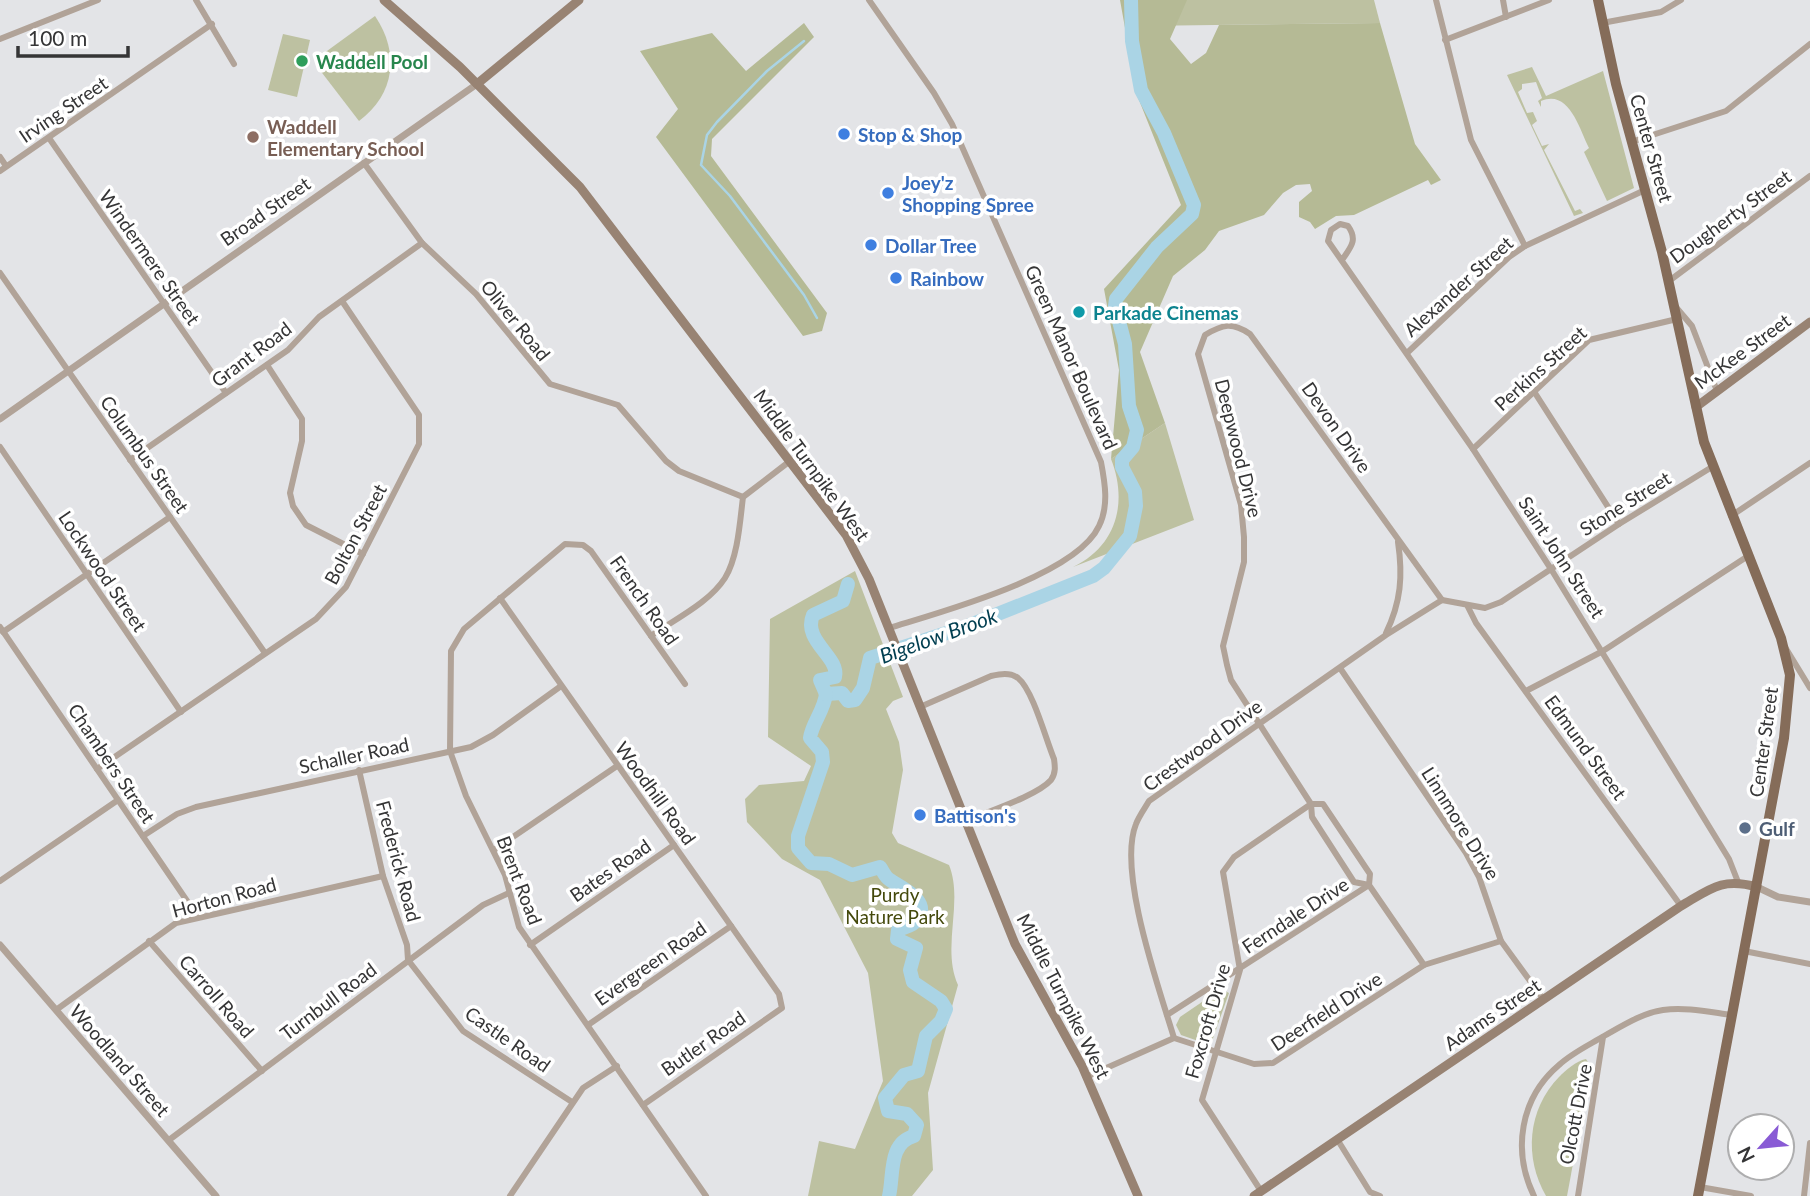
<svg xmlns="http://www.w3.org/2000/svg" width="1810" height="1196" viewBox="0 0 1810 1196" font-family="Lato,sans-serif">
<style>
.green{fill:#bdc1a1}
.forest{fill:#b5ba95}
.lines{fill:none;stroke-linecap:round;stroke-linejoin:round}
.stream{stroke:#aad4e5;stroke-width:2.5}
.river{stroke:#aad4e5;stroke-width:14}
.minor{stroke:#b1a398;stroke-width:6}
.tertiary{stroke:#b1a398;stroke-width:7}
.secondary{stroke:#988373;stroke-width:9}
.primary{stroke:#856c59;stroke-width:10}
.leisure-dot{fill:#2e9e5b;stroke:#fff;stroke-width:2.5}
.shop-dot{fill:#3f7fe0;stroke:#fff;stroke-width:2.5}
.education-dot{fill:#8d6e63;stroke:#fff;stroke-width:2.5}
.culture-dot{fill:#0f9aa8;stroke:#fff;stroke-width:2.5}
.service-dot{fill:#5c6f8a;stroke:#fff;stroke-width:2.5}
.labels{text-anchor:middle;dominant-baseline:central;stroke-width:7;stroke-linejoin:round;paint-order:stroke}
.leisure-label{font-size:19px;font-weight:bold;fill:#27864d;stroke:#fff;text-anchor:start}
.street-label{font-size:19px;fill:#353536;stroke:#fff}
.education-label{font-size:19px;font-weight:bold;fill:#785e54;stroke:#fff;text-anchor:start}
.shop-label{font-size:19px;font-weight:bold;fill:#366cbe;stroke:#fff;text-anchor:start}
.culture-label{font-size:19px;font-weight:bold;fill:#0d838f;stroke:#fff;text-anchor:start}
.service-label{font-size:19px;font-weight:bold;fill:#4e5e75;stroke:#fff;text-anchor:start}
.park-label{font-size:19px;fill:#44490c;stroke:#fff}
.water-label{font-size:21px;font-style:italic;fill:#003e50;stroke:#fff}
</style>
<rect width="100%" height="100%" fill="#e3e4e7"/>
<g class="green">
<polygon points="1139,0 1374,0 1380,23 1139,26"/>
<path d="M375,16C400,53 395,94 359,121L316,65V59Z"/>
<polygon points="283,34 310,40 297,97 268,90"/>
<path d="M1532,67L1546,96L1603,71L1634,188L1607,201L1584,152L1589,148C1579,128 1569,89 1541,101V107L1538,101L1542,98L1536,82L1522,84V89L1518,92L1527,113L1533,112L1537,121L1532,125L1542,146L1549,144L1544,150L1575,211L1580,209L1583,213L1574,216L1507,75Z"/>
<path d="M1165,423L1194,520L1073,567C1117,546 1128,502 1111,459Z"/>
<path d="M855,571L903,697L893,701L886,709L899,742L903,770L892,833L898,843L949,865C964,902 941,947 958,985L928,1093L933,1170L912,1196H808L819,1141L855,1149L883,1081L868,973L820,880L782,859L747,822L745,799L759,785L804,781L811,766L768,737L770,619Z"/>
<polygon points="1221,989 1229,993 1212,1041 1204,1043 1181,1035 1176,1025 1180,1017"/>
<path d="M1586,1059L1591,1067L1567,1196H1546C1524,1158 1527,1110 1559,1077C1566,1070 1576,1061 1586,1059Z"/>
</g>
<g class="forest">
<polygon points="1120,0 1187,0 1170,39 1191,64 1206,53 1219,25 1380,23 1415,144 1441,180 1431,185 1428,180 1354,215 1336,216 1315,229 1310,222 1299,217 1299,202 1312,191 1310,184 1296,185 1283,193 1264,215 1219,231 1205,250 1173,276 1140,352 1165,423 1111,459 1119,370 1104,289 1181,205 1137,95"/>
<polygon points="804,23 814,37 712,139 711,156 827,313 822,331 803,336 656,137 678,109 640,51 712,33 746,71"/>
</g>
<g class="lines">
<polyline class="stream" points="804,41 767,71 717,122 707,135 701,165 730,196 804,295 817,318"/>
<g class="river">
<polyline points="826,694 842,693 848,701 855,700 863,688 870,658 965,627 1093,576 1104,568 1130,536 1136,506 1135,492 1122,467 1122,460 1133,447 1137,430 1129,406 1125,344 1115,306 1116,299 1157,247 1192,214 1194,205 1164,133 1141,90 1132,41 1131,0"/>
<path d="M826,694C824,711 812,723 810,738L822,752L823,762L798,836V848L811,863L829,864L852,875L880,867C883,871 885,877 890,880C900,887 932,900 917,920C913,926 904,927 898,930L897,939L916,948L910,970L913,982L941,1001L946,1009L941,1021L926,1036L918,1071L904,1075L885,1098L888,1111L907,1114L917,1125L914,1136C888,1143 894,1175 889,1196"/>
<path d="M826,694L820,680L835,677C840,657 802,641 813,615L843,601L848,584"/>
</g>
<g class="minor">
<polyline points="196,0 234,64"/>
<path d="M869,0L934,93L952,124L1101,462C1105,483 1109,506 1099,526C1076,576 940,612 889,628"/>
<polyline points="1436,0 1471,140 1525,246"/>
<polyline points="1503,0 1506,17"/>
<polyline points="1602,23 1661,12 1681,0"/>
<polyline points="0,39 98,0"/>
<polyline points="1445,40 1549,0"/>
<polyline points="49,138 226,393"/>
<polyline points="1631,142 1726,111 1810,44"/>
<polyline points="0,157 6,166"/>
<polyline points="364,163 422,243 476,294 550,384 618,405 666,461 679,471 743,497"/>
<polyline points="0,171 212,24"/>
<path d="M1342,260C1351,247 1358,240 1348,226L1340,224L1331,230L1328,241L1473,449L1551,569L1729,859L1738,882"/>
<polyline points="0,273 265,653"/>
<polyline points="1669,281 1810,176"/>
<polyline points="1675,306 1692,326 1717,391"/>
<polyline points="1407,353 1509,257 1525,246 1645,190"/>
<polyline points="267,365 302,419 302,441 290,493 293,506 306,525 363,554"/>
<polyline points="1535,393 1619,524"/>
<polyline points="0,447 181,712"/>
<polyline points="1473,449 1589,340 1677,319"/>
<polyline points="130,460 288,350 319,317 422,243"/>
<polyline points="1731,516 1810,463"/>
<polyline points="500,598 779,994 782,1008 643,1105"/>
<polyline points="1442,600 1485,608 1501,602 1619,524 1712,467"/>
<polyline points="1468,607 1476,623 1681,906"/>
<polyline points="0,627 198,917"/>
<polyline points="3,632 170,517"/>
<path d="M1386,633C1401,602 1403,576 1398,542"/>
<path d="M651,636C675,619 709,603 725,578C738,557 740,521 743,497L790,461"/>
<polyline points="1785,647 1810,688"/>
<polyline points="1340,668 1466,853 1479,877 1501,941 1544,1000"/>
<polyline points="685,684 591,551 583,545 565,544 464,629 451,651 450,751 466,796 505,875 519,927 706,1196"/>
<polyline points="1526,691 1603,651 1748,556"/>
<path d="M920,707L991,676C1000,674 1010,672 1018,678C1033,690 1046,740 1054,759C1055,766 1056,773 1051,780C1037,796 986,812 966,821"/>
<polyline points="97,769 316,619 346,587 419,444 419,415 342,301"/>
<polyline points="359,770 383,876 407,945 408,960 463,1031 572,1102"/>
<polyline points="1311,804 1323,804 1370,874 1369,885 1424,965"/>
<polyline points="143,836 177,814 196,807 471,747 493,735 561,686"/>
<polyline points="494,850 617,766"/>
<polyline points="0,881 118,800"/>
<path d="M1369,885L1354,882L1312,817L1311,804L1231,680L1227,665L1223,646L1244,562V537L1241,505L1198,354L1205,335C1223,324 1232,322 1250,334L1442,600"/>
<polyline points="149,941 262,1071"/>
<polyline points="530,945 674,845"/>
<polyline points="1744,951 1810,964"/>
<polyline points="56,1010 176,923 383,876"/>
<polyline points="1167,1015 1369,885"/>
<polyline points="588,1025 731,926"/>
<path d="M1174,1038C1159,988 1117,871 1136,824C1139,816 1145,808 1149,801L1386,635L1442,600"/>
<polyline points="1086,1077 1174,1038 1254,1064 1273,1063 1424,965 1501,941"/>
<polyline points="1337,1139 1370,1192 1380,1196"/>
<polyline points="169,1140 483,905 509,893"/>
<polyline points="1700,1187 1751,1196"/>
<polyline points="1261,1191 1202,1100 1240,970 1223,872 1234,857 1311,804"/>
<polyline points="510,1196 583,1088 617,1066"/>
<path d="M1534,1196C1512,1151 1520,1098 1559,1065C1572,1053 1589,1045 1604,1036C1622,1026 1642,1013 1663,1010C1686,1007 1709,1012 1732,1015"/>
<polyline points="1578,1196 1603,1037"/>
<polyline points="1804,1196 1810,1143"/>
</g>
<g class="tertiary">
<polyline points="0,419 477,84"/>
<polyline points="1757,887 1778,897 1810,902"/>
<polyline points="0,945 216,1196"/>
</g>
<g class="secondary">
<polyline points="384,0 460,67 580,187 846,535 869,579 1015,944 1082,1066 1138,1196"/>
<polyline points="477,84 579,0"/>
<polyline points="1696,407 1810,322"/>
<path d="M1254,1196L1681,906C1710,889 1722,877 1757,887"/>
</g>
<polyline class="primary" points="1598,0 1616,84 1662,252 1704,442 1781,638 1790,675 1784,738 1698,1196"/>
</g>
<circle class="leisure-dot" cx="302" cy="61" r="7"/>
<g class="shop-dot">
<circle cx="844" cy="134" r="7"/>
<circle cx="888" cy="193" r="7"/>
<circle cx="871" cy="245" r="7"/>
<circle cx="896" cy="278" r="7"/>
<circle cx="920" cy="815" r="7"/>
</g>
<circle class="education-dot" cx="253" cy="137" r="7"/>
<circle class="culture-dot" cx="1079" cy="312" r="7"/>
<circle class="service-dot" cx="1745" cy="828" r="7"/>
<g class="labels">
<g class="leisure-label">
<text x="316" y="61">Waddell Pool</text>
</g>
<g class="street-label">
<text transform="translate(63 109) rotate(-34)">Irving Street</text>
<text transform="translate(1652 148) rotate(74)">Center Street</text>
<text transform="translate(265 211) rotate(-35)">Broad Street</text>
<text transform="translate(1730 216) rotate(-36)">Dougherty Street</text>
<text transform="translate(150 257) rotate(55)">Windermere Street</text>
<text transform="translate(1458 286) rotate(-42)">Alexander Street</text>
<text transform="translate(516 320) rotate(51)">Oliver Road</text>
<text transform="translate(1742 351) rotate(-36)">McKee Street</text>
<text transform="translate(251 354) rotate(-37)">Grant Road</text>
<text transform="translate(1072 357) rotate(66)">Green Manor Boulevard</text>
<text transform="translate(1540 368) rotate(-42)">Perkins Street</text>
<text transform="translate(1337 427) rotate(55)">Devon Drive</text>
<text transform="translate(1239 448) rotate(76)">Deepwood Drive</text>
<text transform="translate(145 454) rotate(55)">Columbus Street</text>
<text transform="translate(812 465) rotate(54)">Middle Turnpike West</text>
<text transform="translate(1625 503) rotate(-32)">Stone Street</text>
<text transform="translate(355 534) rotate(-62)">Bolton Street</text>
<text transform="translate(1562 557) rotate(57)">Saint John Street</text>
<text transform="translate(103 571) rotate(56)">Lockwood Street</text>
<text transform="translate(645 600) rotate(55)">French Road</text>
<text transform="translate(1763 742) rotate(-82)">Center Street</text>
<text transform="translate(1202 745) rotate(-36)">Crestwood Drive</text>
<text transform="translate(1586 747) rotate(54)">Edmund Street</text>
<text transform="translate(354 755) rotate(-12)">Schaller Road</text>
<text transform="translate(112 763) rotate(56)">Chambers Street</text>
<text transform="translate(656 793) rotate(54)">Woodhill Road</text>
<text transform="translate(1461 823) rotate(58)">Linnmore Drive</text>
<text transform="translate(399 861) rotate(75)">Frederick Road</text>
<text transform="translate(610 870) rotate(-35)">Bates Road</text>
<text transform="translate(520 880) rotate(69)">Brent Road</text>
<text transform="translate(224 897) rotate(-15)">Horton Road</text>
<text transform="translate(1295 915) rotate(-33)">Ferndale Drive</text>
<text transform="translate(650 963) rotate(-35)">Evergreen Road</text>
<text transform="translate(217 996) rotate(49)">Carroll Road</text>
<text transform="translate(1064 996) rotate(63)">Middle Turnpike West</text>
<text transform="translate(328 1001) rotate(-37)">Turnbull Road</text>
<text transform="translate(1326 1011) rotate(-33)">Deerfield Drive</text>
<text transform="translate(1492 1014) rotate(-34)">Adams Street</text>
<text transform="translate(1207 1021) rotate(-74)">Foxcroft Drive</text>
<text transform="translate(508 1039) rotate(35)">Castle Road</text>
<text transform="translate(703 1043) rotate(-35)">Butler Road</text>
<text transform="translate(120 1060) rotate(49)">Woodland Street</text>
<text transform="translate(1575 1114) rotate(-79)">Olcott Drive</text>
</g>
<g class="education-label">
<text x="267" y="126">Waddell<tspan x="267" dy="22">Elementary School</tspan></text>
</g>
<g class="shop-label">
<text x="858" y="134">Stop &amp; Shop</text>
<text x="902" y="182">Joey'z<tspan x="902" dy="22">Shopping Spree</tspan></text>
<text x="885" y="245">Dollar Tree</text>
<text x="910" y="278">Rainbow</text>
<text x="934" y="815">Battison's</text>
</g>
<g class="culture-label">
<text x="1093" y="312">Parkade Cinemas</text>
</g>
<g class="service-label">
<text x="1759" y="828">Gulf</text>
</g>
<g class="park-label">
<text x="895" y="894">Purdy<tspan x="895" dy="22">Nature Park</tspan></text>
</g>
<g class="water-label">
<text transform="translate(938 635) rotate(-20)">Bigelow Brook</text>
</g>
</g>
<g transform="translate(1761 1147) rotate(243)"><circle r="33" fill="#ffffff" stroke="#aeaeaf" stroke-width="2"/>
<path d="M0-5L12 26L0 18L-12 26Z" fill="#895bd5"/>
<text y="-10" font-size="19" font-weight="bold" text-anchor="middle" fill="#353536">N</text>
</g>
<path d="M18 46v10h110v-10" fill="none" stroke="#353536" stroke-width="3.5"/>
<text x="28" y="46" font-size="21" fill="#353536" stroke="#ffffff" stroke-width="5" paint-order="stroke">100 m</text>
</svg>
